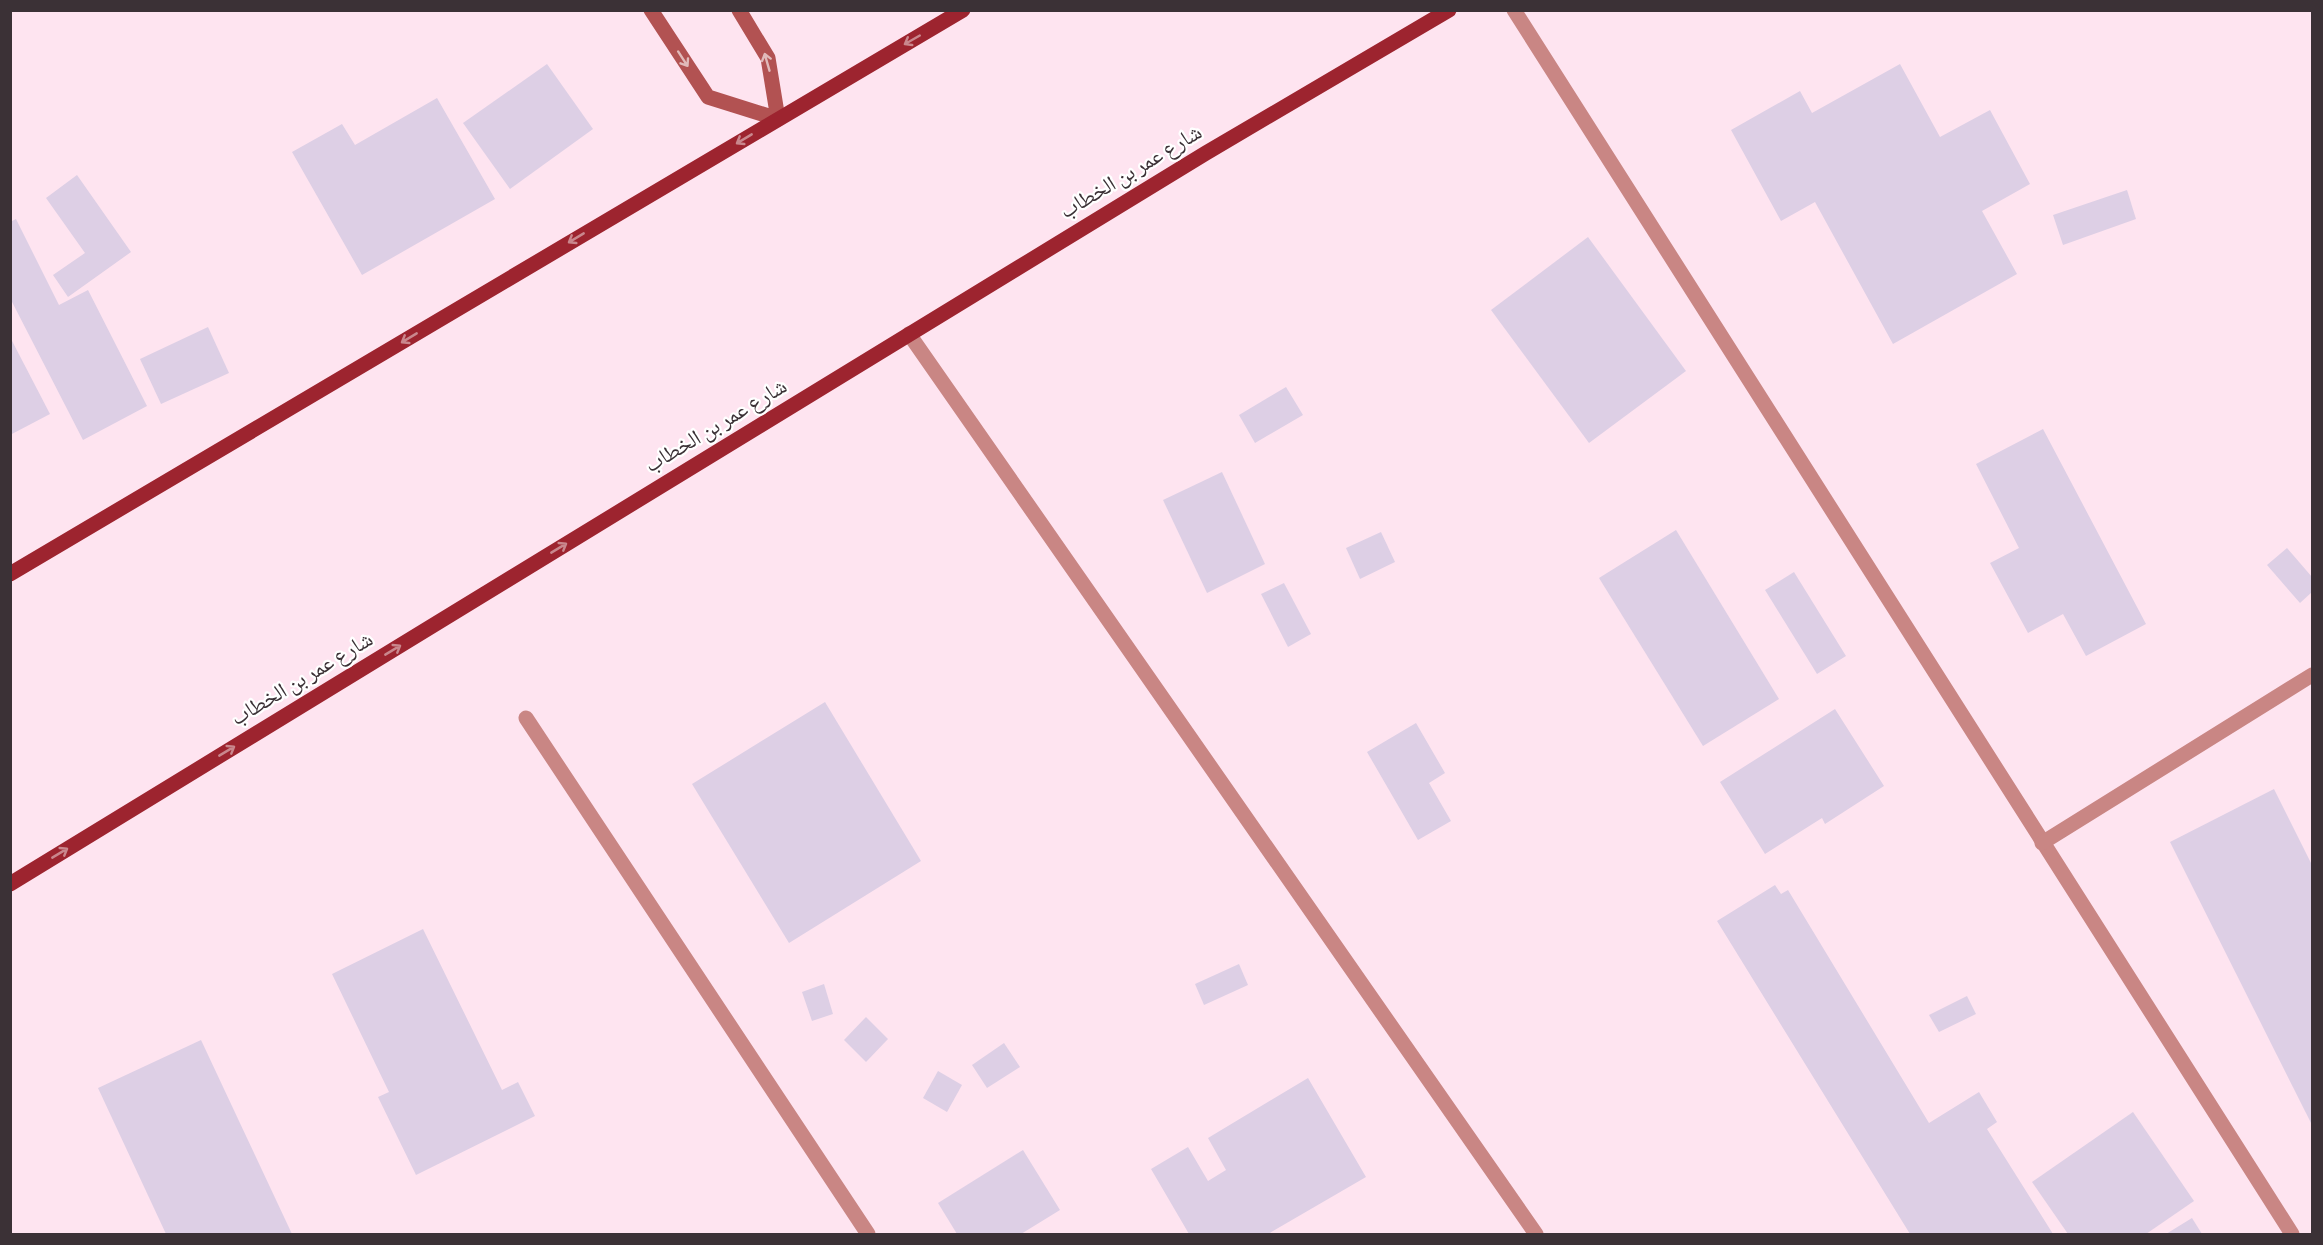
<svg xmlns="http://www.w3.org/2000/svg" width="2323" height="1245" viewBox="0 0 2323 1245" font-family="'Sofia Sans Condensed','Noto Naskh Arabic',sans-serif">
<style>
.building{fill:#ddcfe5}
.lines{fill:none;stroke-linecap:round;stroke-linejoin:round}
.street{stroke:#c98684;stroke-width:15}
.secondary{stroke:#b25252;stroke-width:15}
.primary{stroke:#9d242f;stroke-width:15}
.oneway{stroke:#c9878d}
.oneway2{stroke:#e0baba}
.labels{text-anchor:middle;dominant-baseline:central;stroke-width:4.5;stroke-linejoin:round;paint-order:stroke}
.street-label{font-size:22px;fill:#3b3136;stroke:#fff}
</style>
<rect width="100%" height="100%" fill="#fee4f0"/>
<g class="building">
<polygon points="547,64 593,129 510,189 463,123"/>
<polygon points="1900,64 1940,137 1990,110 2030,184 1982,211 2017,274 1893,344 1815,202 1781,221 1731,130 1800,91 1812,113"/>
<polygon points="437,98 495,199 362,275 292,152 342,124 355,145"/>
<polygon points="77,175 131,252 68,297 53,275 85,253 46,198"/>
<polygon points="2127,190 2136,219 2063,245 2053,215"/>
<polygon points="16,219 59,305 88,290 147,406 83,440 10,298 10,222"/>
<polygon points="1588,237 1686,371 1589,443 1491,310"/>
<polygon points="208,327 229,373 161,404 140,359"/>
<polygon points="10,337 50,414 10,435"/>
<polygon points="1286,387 1303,415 1255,443 1239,415"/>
<polygon points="2043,429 2146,624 2086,656 2063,614 2028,633 1990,563 2019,548 1976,464"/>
<polygon points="1222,472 1265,564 1207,593 1163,500"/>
<polygon points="1676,530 1779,699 1703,746 1599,578"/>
<polygon points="1381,532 1395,562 1360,579 1346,548"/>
<polygon points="2287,548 2312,577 2312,592 2300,603 2267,565"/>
<polygon points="1794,572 1846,656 1817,674 1765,590"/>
<polygon points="1284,583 1311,634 1288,647 1261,594"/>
<polygon points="825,702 921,861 789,943 692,784"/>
<polygon points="1835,709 1884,786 1825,824 1822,818 1765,854 1720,782"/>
<polygon points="1416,723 1445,773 1429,783 1451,821 1418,840 1367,752"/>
<polygon points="2274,789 2312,865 2312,1125 2170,842"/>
<polygon points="1775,885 1781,894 1788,890 1929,1123 1979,1092 1997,1122 1987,1129 2053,1234 1910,1234 1717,921"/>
<polygon points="423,929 502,1090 518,1082 535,1116 416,1175 378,1097 389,1092 332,974"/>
<polygon points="1239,964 1248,985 1204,1005 1195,984"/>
<polygon points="824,984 833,1014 812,1021 802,992"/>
<polygon points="1967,996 1976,1014 1939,1032 1929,1015"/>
<polygon points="866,1017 888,1039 866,1062 844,1040"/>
<polygon points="201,1040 292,1234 166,1234 98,1088"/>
<polygon points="1004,1043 1020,1067 987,1088 972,1065"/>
<polygon points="938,1071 962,1085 947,1112 923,1098"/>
<polygon points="1308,1078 1366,1177 1268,1234 1189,1234 1151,1169 1188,1147 1208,1181 1226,1170 1208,1138"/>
<polygon points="2133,1112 2194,1201 2146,1234 2068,1234 2032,1182"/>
<polygon points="1023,1150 1060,1210 1021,1234 957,1234 938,1203"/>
<polygon points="2192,1218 2202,1234 2166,1234"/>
</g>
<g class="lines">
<g class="street">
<polyline points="1514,10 2292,1234"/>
<polyline points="909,334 1536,1234"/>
<polyline points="526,718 868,1234"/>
<polyline points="2042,843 2312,675"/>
</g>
<polyline class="secondary" points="651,10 708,97 778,119 768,58 739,10"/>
<g class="primary">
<polyline points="10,574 963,10"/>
<polyline points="10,884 1206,153 1449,10"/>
</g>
</g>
<defs><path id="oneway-shaft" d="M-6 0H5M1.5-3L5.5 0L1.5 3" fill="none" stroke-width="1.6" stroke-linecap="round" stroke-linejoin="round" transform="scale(1.5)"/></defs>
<g class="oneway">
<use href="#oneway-shaft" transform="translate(912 40) rotate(150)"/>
<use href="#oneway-shaft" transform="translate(744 139) rotate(149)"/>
<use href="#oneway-shaft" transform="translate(576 238) rotate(149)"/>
<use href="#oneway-shaft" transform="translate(409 338) rotate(149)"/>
<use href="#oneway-shaft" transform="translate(559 548) rotate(-31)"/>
<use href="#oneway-shaft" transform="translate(393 650) rotate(-31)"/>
<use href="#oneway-shaft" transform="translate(227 751) rotate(-31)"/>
<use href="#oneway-shaft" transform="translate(60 853) rotate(-31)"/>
</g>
<g class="oneway2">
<use href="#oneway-shaft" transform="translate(683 59) rotate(57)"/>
<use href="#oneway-shaft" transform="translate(767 62) rotate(-106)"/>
</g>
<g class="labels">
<g class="street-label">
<text transform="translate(1131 172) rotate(-31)">شارع عمر بن الخطاب</text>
<text transform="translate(716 426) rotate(-31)">شارع عمر بن الخطاب</text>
<text transform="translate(302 679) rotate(-31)">شارع عمر بن الخطاب</text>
</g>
</g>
<rect width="2323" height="1245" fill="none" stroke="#3b3136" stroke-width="24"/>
</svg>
